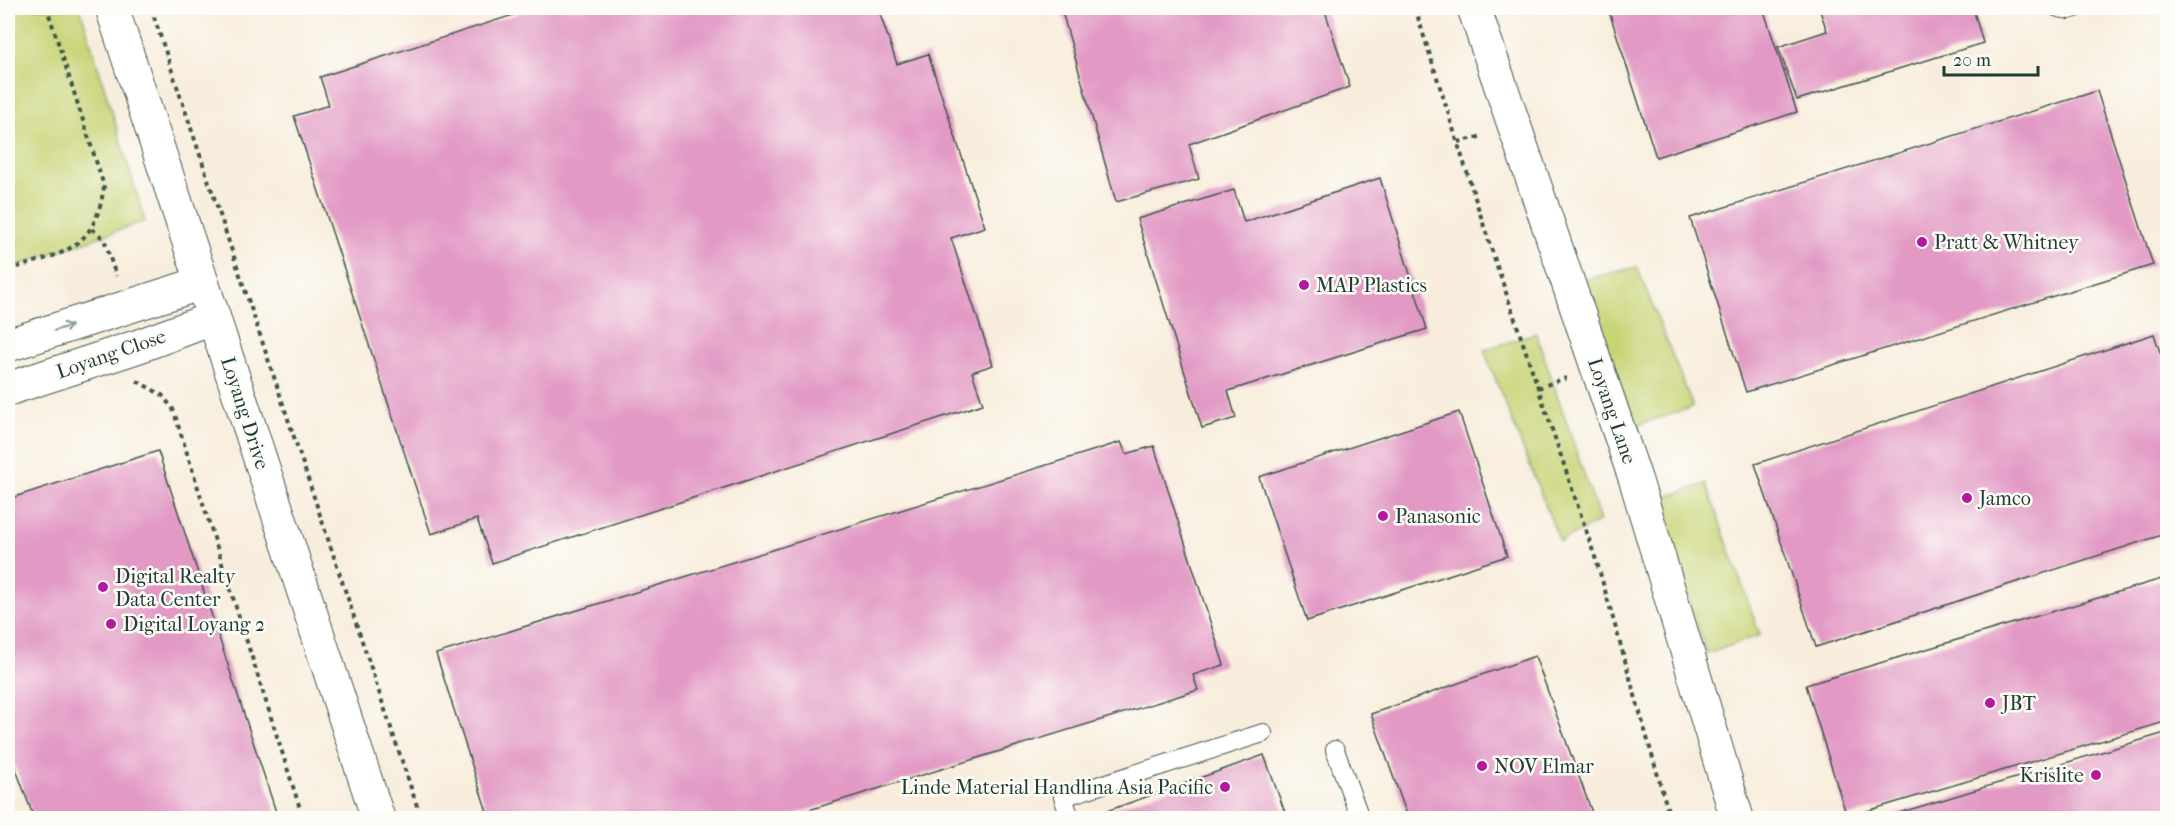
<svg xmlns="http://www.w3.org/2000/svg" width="2175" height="826" viewBox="0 0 2175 826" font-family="'IM FELL French Canon',serif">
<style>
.green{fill:#c7d375;stroke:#738854;stroke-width:1.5}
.building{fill:#e29ac5}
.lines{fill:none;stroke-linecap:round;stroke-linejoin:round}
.lane-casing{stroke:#40574d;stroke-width:20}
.street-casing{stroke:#40574d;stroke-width:35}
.path{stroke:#40574d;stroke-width:4;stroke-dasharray:4.5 4.5;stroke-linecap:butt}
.lane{stroke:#fff;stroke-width:18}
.street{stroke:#fff;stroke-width:33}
.oneway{stroke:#8f9e9a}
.poi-dot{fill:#b5179e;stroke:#fdfcf7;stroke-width:2}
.labels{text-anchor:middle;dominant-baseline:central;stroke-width:5;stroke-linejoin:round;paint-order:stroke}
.poi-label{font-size:20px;fill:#1f3d34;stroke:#fdfcf7;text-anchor:start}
.street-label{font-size:20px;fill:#1f3d34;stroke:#fdfcf7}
</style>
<rect width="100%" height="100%" fill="#fdfcf7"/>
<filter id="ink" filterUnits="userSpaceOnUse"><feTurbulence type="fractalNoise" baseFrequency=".0167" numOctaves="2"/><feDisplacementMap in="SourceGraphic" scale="12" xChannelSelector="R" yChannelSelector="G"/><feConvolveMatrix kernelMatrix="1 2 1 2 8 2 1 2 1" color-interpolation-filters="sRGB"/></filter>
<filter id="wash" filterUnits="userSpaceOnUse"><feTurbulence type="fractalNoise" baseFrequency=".008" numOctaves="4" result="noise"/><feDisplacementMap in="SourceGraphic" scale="24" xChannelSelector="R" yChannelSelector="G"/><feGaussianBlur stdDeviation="1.35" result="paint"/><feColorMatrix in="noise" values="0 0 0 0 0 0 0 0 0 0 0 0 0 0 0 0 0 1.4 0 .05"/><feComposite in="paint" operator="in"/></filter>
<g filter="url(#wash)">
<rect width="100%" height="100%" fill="#f8eddc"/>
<g class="green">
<polygon points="8,8 80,8 145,221 8,269"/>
<polygon points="1637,267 1693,407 1635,426 1582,280"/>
<polygon points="1536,333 1600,521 1560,542 1484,350"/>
<polygon points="1706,484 1760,635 1707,654 1654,501"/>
</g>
<g id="blocks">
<g class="building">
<polygon points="535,8 878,8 897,64 928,54 985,227 951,238 993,365 972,372 983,404 492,563 477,519 431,534 294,116 329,105 320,77"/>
<polygon points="1061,8 1104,8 1105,9 1111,8 1324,8 1350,87 1189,144 1199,179 1116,202"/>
<polygon points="1608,8 1763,8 1797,112 1656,157"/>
<polygon points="1819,8 1973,8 1983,43 1797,100 1778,47 1827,31"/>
<polygon points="2097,91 2153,265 1746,392 1690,218"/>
<polygon points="1380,178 1427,329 1228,391 1236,418 1202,428 1137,219 1234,190 1244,222"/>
<polygon points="2154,334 2168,376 2168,533 1816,647 1755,464"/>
<polygon points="1459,412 1507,556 1307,621 1259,477"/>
<polygon points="1121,442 1126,454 1154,446 1224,665 1193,675 1198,690 783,818 489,818 436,654"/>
<polygon points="158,451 278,818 34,818 8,748 8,499"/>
<polygon points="2168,577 2168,721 1847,817 1806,685"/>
<polygon points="1535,656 1594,818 1408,818 1371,714"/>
<polygon points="2168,732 2168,818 1882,818"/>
<polygon points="1264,755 1287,818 1087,818"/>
</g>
</g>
</g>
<g filter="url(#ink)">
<use href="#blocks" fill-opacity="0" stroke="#40574d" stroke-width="1.5"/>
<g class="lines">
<defs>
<g id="lane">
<polyline points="2058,8 2069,10 2076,8"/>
<polyline points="1335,750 1360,818"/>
<polyline points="1070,818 1063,797 1263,733"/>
</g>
<g id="street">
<polyline points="112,8 378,818"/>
<polyline points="1474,8 1636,481 1737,818"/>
<polyline points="8,345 202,283"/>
<polyline points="8,389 139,346 214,318"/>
</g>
</defs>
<use href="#lane" class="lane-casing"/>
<use href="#street" class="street-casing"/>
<g class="path">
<polyline points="151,8 421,818"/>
<polyline points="1415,8 1489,242 1598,566 1670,818"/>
<polyline points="1458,142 1483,136"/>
<polyline points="92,229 104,239 116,276"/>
<path d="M8,270C62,253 95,252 104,186L47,8"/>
<polyline points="137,381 162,395 173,409 303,818"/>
<polyline points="1538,388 1566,378"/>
</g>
<use href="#lane" class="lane"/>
<use href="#street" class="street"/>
</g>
<defs><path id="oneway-shaft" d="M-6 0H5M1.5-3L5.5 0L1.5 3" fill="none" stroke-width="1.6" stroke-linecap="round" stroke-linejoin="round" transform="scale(1.5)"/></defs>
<use class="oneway" href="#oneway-shaft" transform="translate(63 328) rotate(-17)"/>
</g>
<g class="poi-dot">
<circle cx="1922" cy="242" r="6"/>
<circle cx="1304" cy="285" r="6"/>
<circle cx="1967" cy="498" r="6"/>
<circle cx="1383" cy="516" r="6"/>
<circle cx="103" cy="587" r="6"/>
<circle cx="111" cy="624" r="6"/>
<circle cx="1990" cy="703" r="6"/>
<circle cx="1482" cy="766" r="6"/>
<circle cx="2096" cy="775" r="6"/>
<circle cx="1225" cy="787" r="6"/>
</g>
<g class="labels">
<g class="poi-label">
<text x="1934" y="242">Pratt &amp; Whitney</text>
<text x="1316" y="285">MAP Plastics</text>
<text x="1979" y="498">Jamco</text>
<text x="1395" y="516">Panasonic</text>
<text x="115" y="576">Digital Realty<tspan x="115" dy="23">Data Center</tspan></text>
<text x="123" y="624">Digital Loyang 2</text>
<text x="2002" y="703">JBT</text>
<text x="1494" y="766">NOV Elmar</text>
<text x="2084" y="775" text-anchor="end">Krislite</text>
<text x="1213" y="787" text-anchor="end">Linde Material Handlina Asia Pacific</text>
</g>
<g class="street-label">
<text transform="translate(111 354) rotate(-19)">Loyang Close</text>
<text transform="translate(1612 411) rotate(71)">Loyang Lane</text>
<text transform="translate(245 413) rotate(72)">Loyang Drive</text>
</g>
</g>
<rect width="2175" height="826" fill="none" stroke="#fdfcf7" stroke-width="30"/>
<path d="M1944 66v9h94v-9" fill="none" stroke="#1f3d34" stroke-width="3"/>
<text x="1953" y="66" font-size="18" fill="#1f3d34" stroke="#fdfcf7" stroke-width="4.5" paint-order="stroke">20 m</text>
</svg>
